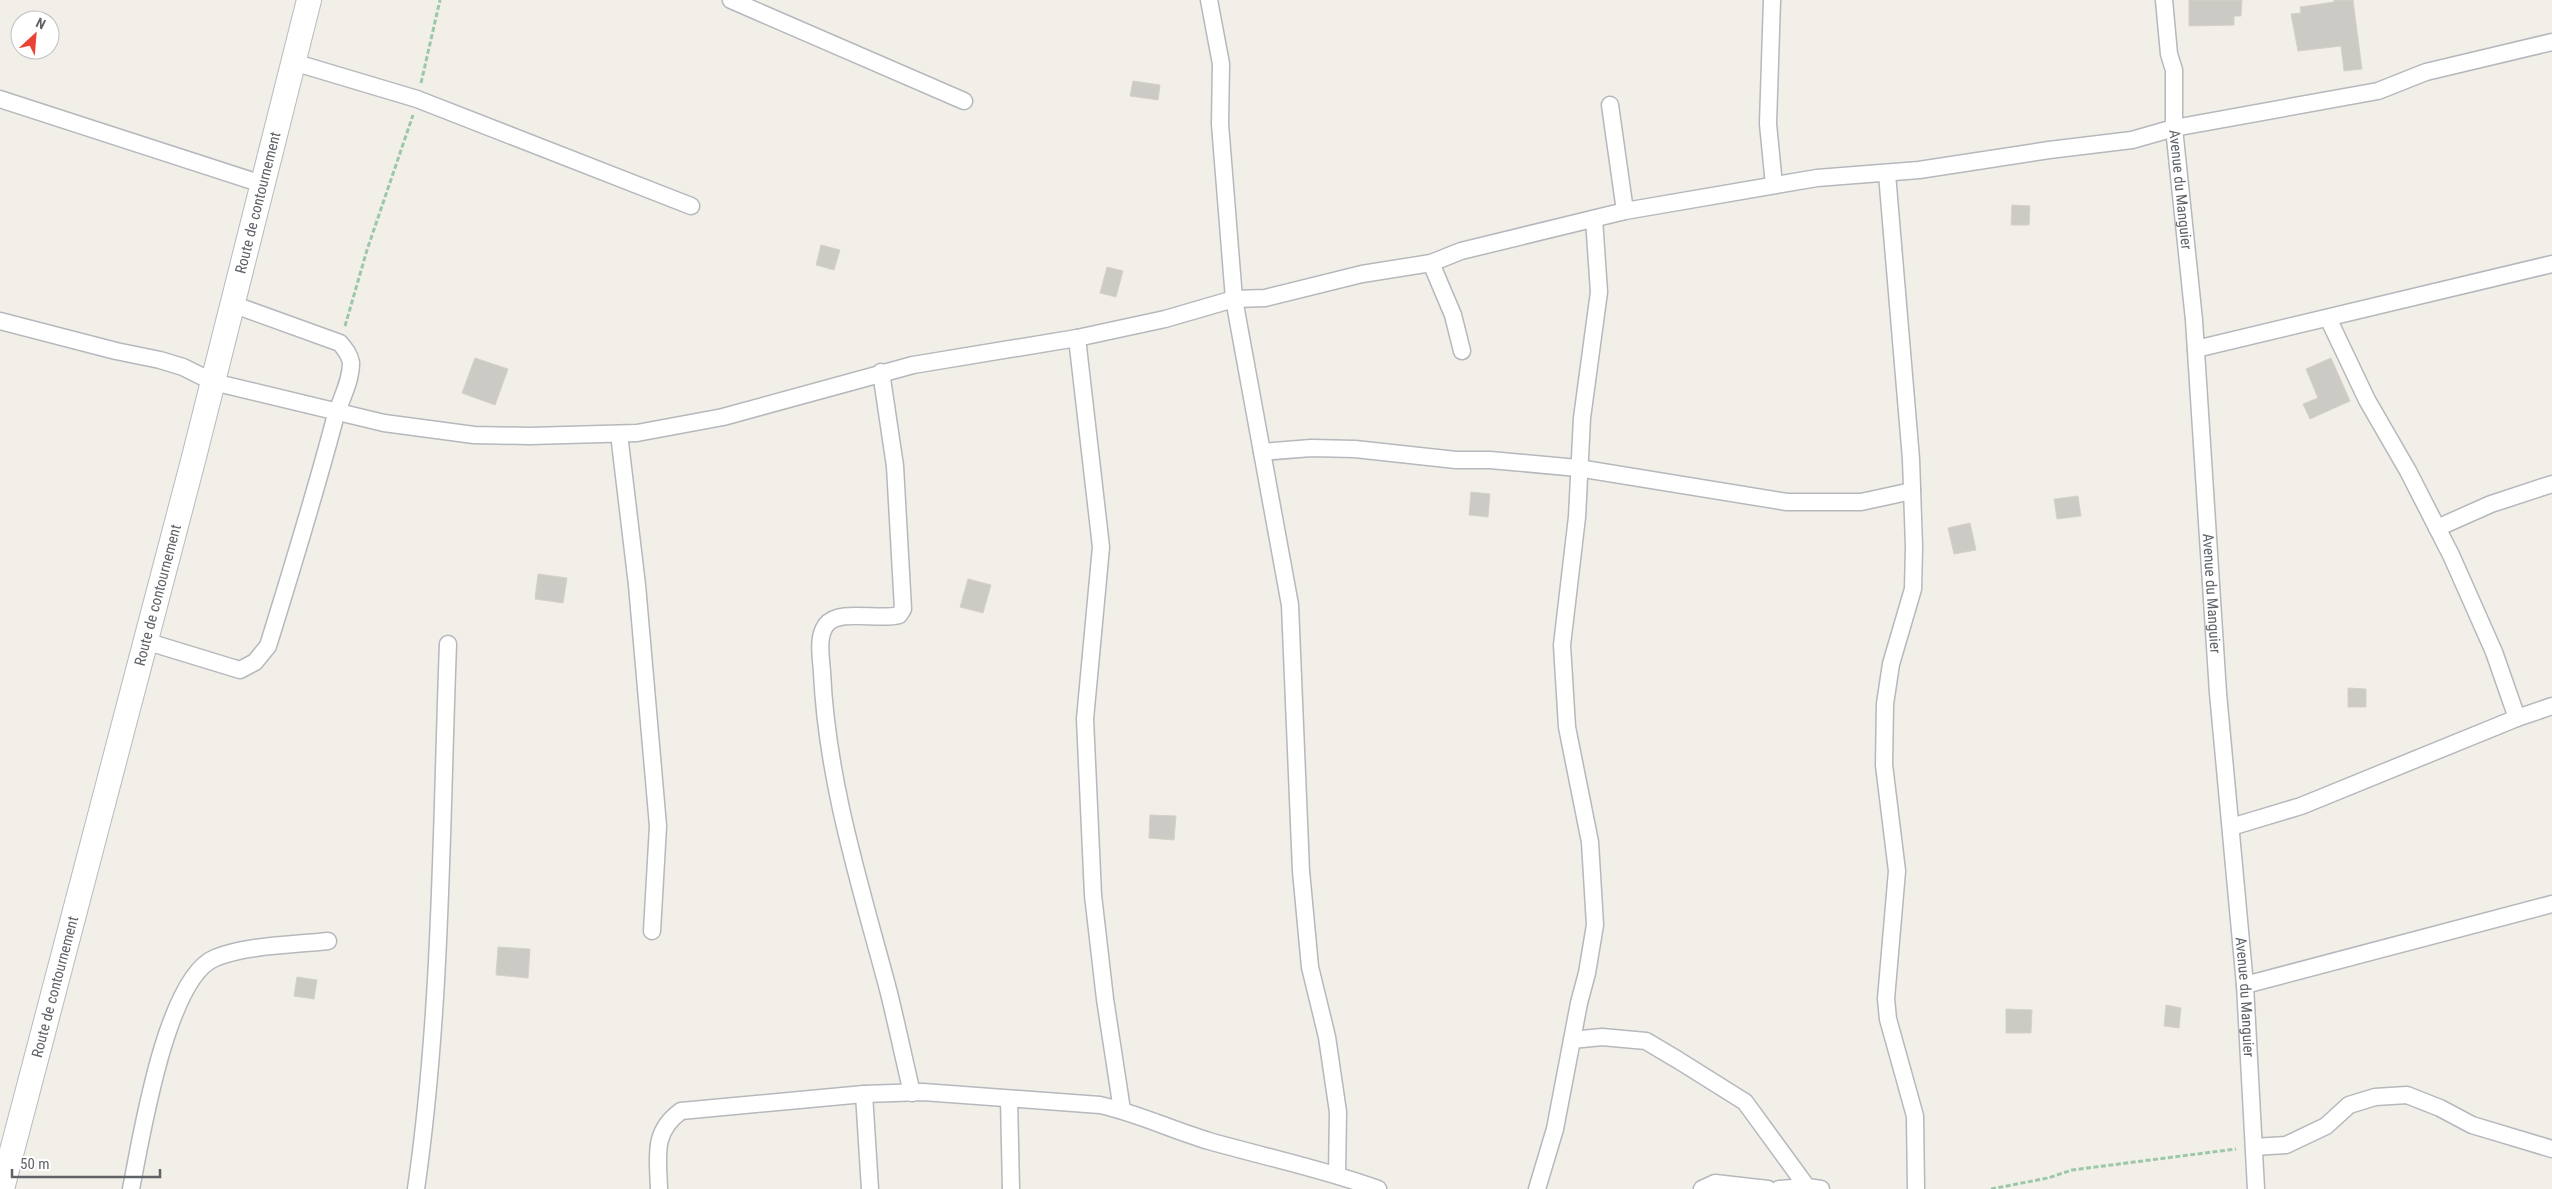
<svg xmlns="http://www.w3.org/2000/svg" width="2552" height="1189" viewBox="0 0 2552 1189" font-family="'Roboto Condensed',sans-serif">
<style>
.building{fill:#cccac5;stroke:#d6d1c6}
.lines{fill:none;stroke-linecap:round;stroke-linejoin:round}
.street-casing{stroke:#b5b8bc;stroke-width:19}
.secondary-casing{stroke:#b6babf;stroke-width:26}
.path{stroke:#9cc7a9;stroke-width:3;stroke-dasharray:5 2.5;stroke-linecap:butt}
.street{stroke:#fff;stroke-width:16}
.secondary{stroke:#fff;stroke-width:24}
.labels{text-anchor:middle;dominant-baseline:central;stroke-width:4;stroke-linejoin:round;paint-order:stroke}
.street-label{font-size:15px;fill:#5f6368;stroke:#fff}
</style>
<rect width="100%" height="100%" fill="#f1efe8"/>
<g class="building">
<polygon points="2189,0 2242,0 2241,16 2234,16 2234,25 2189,26"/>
<polygon points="2334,0 2353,0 2362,69 2344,71 2341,46 2298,51 2291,14 2301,13 2300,7 2334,2"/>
<polygon points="1133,81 1160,85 1158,100 1130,96"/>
<polygon points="2012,205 2030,206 2029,225 2011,225"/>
<polygon points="821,245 840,250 834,270 816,265"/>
<polygon points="1107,267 1123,271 1116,297 1100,293"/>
<polygon points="475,358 508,369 495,405 462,393"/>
<polygon points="2331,358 2350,401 2310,419 2303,404 2318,398 2306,369"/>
<polygon points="1471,492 1490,494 1488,517 1469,515"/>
<polygon points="2078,496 2081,516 2057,519 2054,499"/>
<polygon points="1970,523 1976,550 1954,554 1948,528"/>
<polygon points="538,574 567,578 563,603 535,599"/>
<polygon points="968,579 991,585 983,613 960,607"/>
<polygon points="2348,688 2366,689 2366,707 2348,707"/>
<polygon points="1150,815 1176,816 1174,840 1149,838"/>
<polygon points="498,947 530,949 528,978 496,975"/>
<polygon points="297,977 317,980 314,999 294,996"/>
<polygon points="2166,1005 2181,1008 2179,1028 2164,1026"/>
<polygon points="2006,1009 2032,1010 2031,1033 2006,1033"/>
</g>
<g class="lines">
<defs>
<g id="street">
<polyline points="731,0 964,101"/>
<polyline points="1209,0 1221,64 1220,124 1234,299 1262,452 1311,448 1355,449 1456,460 1490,460 1578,468 1787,502 1861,502 1912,491"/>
<polyline points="1772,0 1768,124 1774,185"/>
<path id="s1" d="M2164,0L2169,54L2174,70V128L2194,320L2218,693L2245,985L2256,1189"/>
<polyline points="293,62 417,99 691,206"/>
<polyline points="0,99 262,184"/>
<polyline points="1610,105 1625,211"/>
<polyline points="1887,174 1911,459 1914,547 1913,589 1891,664 1885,704 1884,765 1897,871 1886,999 1888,1019 1915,1116 1916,1189"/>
<polyline points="1431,263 1453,315 1462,351"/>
<polyline points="2328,318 2367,400 2408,471 2451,555 2494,652 2517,718"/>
<polyline points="0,321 116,351 160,360 183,367 213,382 384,423 474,435 530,436 637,433 723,417 913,365 1077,338 1165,319 1234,299 1265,298 1362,274 1431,263 1461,251 1625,211 1817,178 1919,170 2049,150 2132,140 2174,128 2378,91 2426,72 2552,42"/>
<polyline points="1077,338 1101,547 1085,719 1093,895 1105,999 1122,1110"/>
<polyline points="2196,349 2552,264"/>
<path d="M881,372L895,466L903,609L899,615C880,621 839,608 826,625C817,637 821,657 822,672C827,783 861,887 889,993C897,1026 904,1059 912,1093"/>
<polyline points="619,434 637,585 658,826 652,931"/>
<polyline points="1262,452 1290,605 1301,871 1310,967 1327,1037 1338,1112 1337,1175"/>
<polyline points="2437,528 2491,504 2552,484"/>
<path d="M145,641L240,670L255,662L268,646C291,572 314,497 334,422C339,402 351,383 351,363C350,355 345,349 340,343L232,304"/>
<polyline points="2231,827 2301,806 2517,718 2552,706"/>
<polyline points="2245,985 2552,904"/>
<polyline points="1572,1040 1602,1037 1646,1041 1678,1060 1745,1102 1807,1187 1821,1189"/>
<polyline points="864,1094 870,1189"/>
<polyline points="1009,1099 1011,1189"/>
<polyline points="2254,1147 2286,1145 2326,1126 2349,1105 2375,1097 2407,1095 2440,1108 2472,1125 2552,1149"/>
<path d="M131,1189C141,1139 166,978 215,958C247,945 293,945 328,941"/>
<path d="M416,1189C442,1009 441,825 448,644"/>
<path d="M659,1189C658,1156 652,1132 681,1111L864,1094L923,1092L1100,1105C1137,1113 1172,1130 1209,1141C1265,1157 1323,1169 1378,1189"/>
<polyline points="1537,1189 1555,1129 1579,1003 1587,973 1595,925 1590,842 1567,727 1562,645 1577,517 1582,418 1599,292 1594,219"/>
<polyline points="1702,1189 1715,1183 1768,1189"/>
<polyline points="1779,1189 1807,1187"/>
</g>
<g id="secondary">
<path id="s2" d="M2,1189L194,457L309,0"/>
</g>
</defs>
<use href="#street" class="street-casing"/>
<use href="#secondary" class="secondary-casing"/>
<g class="path">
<polyline points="421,83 440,0"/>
<polyline points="345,326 367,250 413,115"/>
<polyline points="1991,1189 2048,1178 2072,1170 2236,1149"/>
</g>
<use href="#street" class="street"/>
<use href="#secondary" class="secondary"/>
</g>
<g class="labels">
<g class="street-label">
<text stroke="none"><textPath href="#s1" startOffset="191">Avenue du Manguier</textPath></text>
<text stroke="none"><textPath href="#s2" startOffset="1019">Route de contournement</textPath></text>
<text stroke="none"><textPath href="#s1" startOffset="596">Avenue du Manguier</textPath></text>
<text stroke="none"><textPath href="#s2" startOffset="614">Route de contournement</textPath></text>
<text stroke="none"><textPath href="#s2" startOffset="209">Route de contournement</textPath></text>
<text stroke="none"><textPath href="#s1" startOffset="1001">Avenue du Manguier</textPath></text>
</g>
</g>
<g transform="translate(35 35) rotate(26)"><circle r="24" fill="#ffffff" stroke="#bfc1c3"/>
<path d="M0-4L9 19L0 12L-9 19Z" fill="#ea4335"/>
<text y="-8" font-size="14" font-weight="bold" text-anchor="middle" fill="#5f6368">N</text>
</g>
<path d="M12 1169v8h148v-8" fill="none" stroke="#5f6368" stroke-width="2.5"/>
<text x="20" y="1169" font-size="15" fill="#5f6368" stroke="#ffffff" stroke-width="4" paint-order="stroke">50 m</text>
</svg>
